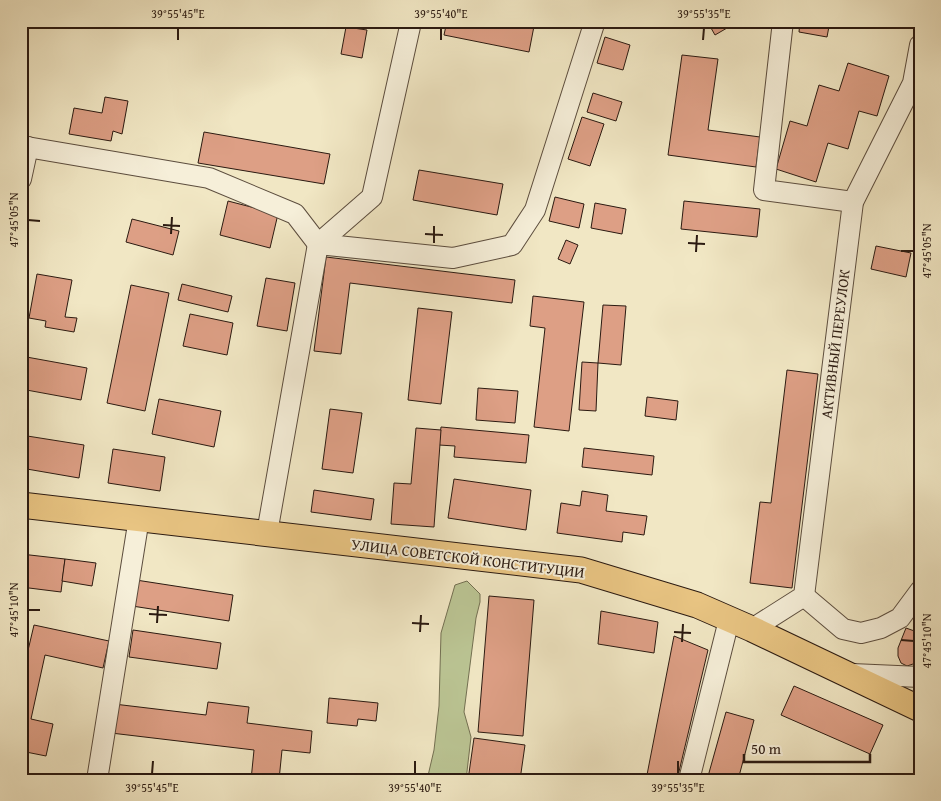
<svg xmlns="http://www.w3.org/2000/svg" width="941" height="801" viewBox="0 0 941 801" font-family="'Gentium Book Plus',serif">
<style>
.green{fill:#bbc594;stroke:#737052}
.building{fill:#dd9f85;stroke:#2b1a11}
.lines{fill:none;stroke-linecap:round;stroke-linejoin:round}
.minor-casing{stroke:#5c4d3e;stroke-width:22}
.major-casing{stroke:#2b1a11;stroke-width:27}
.minor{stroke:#f6efd9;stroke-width:20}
.major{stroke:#e8c482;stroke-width:25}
.ticks{fill:none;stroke:#2b1a11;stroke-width:2}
.labels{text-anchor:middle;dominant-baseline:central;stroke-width:4;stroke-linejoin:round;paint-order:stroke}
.street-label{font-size:15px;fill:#2b1a11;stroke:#f6efd9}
.neatline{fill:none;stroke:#2b1a11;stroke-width:2}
.ticks-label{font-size:12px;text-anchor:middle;fill:#2b1a11}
</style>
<rect width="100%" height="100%" fill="#f1e7c4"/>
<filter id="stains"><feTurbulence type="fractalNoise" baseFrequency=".004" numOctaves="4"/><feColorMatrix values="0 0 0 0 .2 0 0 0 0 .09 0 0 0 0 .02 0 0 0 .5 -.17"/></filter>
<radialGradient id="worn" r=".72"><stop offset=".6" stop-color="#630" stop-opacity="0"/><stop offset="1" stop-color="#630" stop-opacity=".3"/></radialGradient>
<polygon class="green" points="467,581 480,594 480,602 476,618 464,712 471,737 466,780 427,780 434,750 439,706 441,633 455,585"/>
<g class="building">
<polygon points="447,21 535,21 529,52 444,35"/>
<polygon points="707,21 739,21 715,35"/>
<polygon points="800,21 830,21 827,37 799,32"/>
<polygon points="346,27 367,30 362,58 341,54"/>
<polygon points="605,37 630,45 623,70 597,63"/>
<polygon points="682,55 718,59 708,130 760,137 756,167 668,155"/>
<polygon points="848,63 889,76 877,116 859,111 848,149 828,143 816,182 776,169 790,121 807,126 819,85 839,91"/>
<polygon points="593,93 622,102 616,121 587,112"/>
<polygon points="105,97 128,101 122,134 113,131 111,141 69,134 74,108 102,113"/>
<polygon points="21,99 28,100 24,126 21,125"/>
<polygon points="582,117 604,124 590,166 568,159"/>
<polygon points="204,132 330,154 324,184 198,163"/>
<polygon points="419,170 503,184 497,215 413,200"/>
<polygon points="555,197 584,204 579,228 549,221"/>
<polygon points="228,201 278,214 270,248 220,235"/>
<polygon points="684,201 760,209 757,237 681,229"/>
<polygon points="595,203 626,209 622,234 591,228"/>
<polygon points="132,219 179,231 173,255 126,242"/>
<polygon points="566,240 578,245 570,264 558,259"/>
<polygon points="876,246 911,253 906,277 871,269"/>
<polygon points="326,257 515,280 512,303 350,283 341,354 314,351"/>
<polygon points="37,274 72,280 65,317 77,318 74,332 45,327 46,321 29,318"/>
<polygon points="266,278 295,283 287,331 257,326"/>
<polygon points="182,284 232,296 228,312 178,300"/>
<polygon points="131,285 169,293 145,411 107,403"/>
<polygon points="533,296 584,302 569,431 534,427 545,328 530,326"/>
<polygon points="603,305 626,306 621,365 598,363"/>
<polygon points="418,308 452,312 441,404 408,400"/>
<polygon points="190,314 233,323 227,355 183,346"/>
<polygon points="21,356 87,368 81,400 21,389"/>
<polygon points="582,362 598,363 596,411 579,410"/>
<polygon points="787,370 818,374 792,588 750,583 760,502 771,503"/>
<polygon points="478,388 518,391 515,423 476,420"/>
<polygon points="647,397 678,401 676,420 645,416"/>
<polygon points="159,399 221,411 214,447 152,434"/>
<polygon points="330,409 362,413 353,473 322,469"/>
<polygon points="441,427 529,435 526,463 454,457 455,446 439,445"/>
<polygon points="416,428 441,430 434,527 391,524 394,483 411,484"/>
<polygon points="21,435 84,445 79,478 21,468"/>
<polygon points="584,448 654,456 652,475 582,467"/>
<polygon points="113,449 165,457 160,491 108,483"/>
<polygon points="454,479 531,490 526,530 448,518"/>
<polygon points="314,490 374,499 371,520 311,512"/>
<polygon points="582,491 608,495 606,511 647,516 644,535 623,532 622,542 557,533 561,503 580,506"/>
<polygon points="21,554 65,559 61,592 21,587"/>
<polygon points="65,559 96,563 92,586 62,581"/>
<polygon points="136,580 233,595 229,621 132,606"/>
<polygon points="489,596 534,600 523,736 478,732"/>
<polygon points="601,611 658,622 654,653 598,644"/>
<polygon points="34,625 109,641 103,668 45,655 31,719 53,724 46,756 21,751 21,680"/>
<polygon points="906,628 920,633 920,659 913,664 907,666 901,663 898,656 898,648"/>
<polygon points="133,630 221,643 217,669 129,657"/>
<polygon points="674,636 708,650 677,780 646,780"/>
<polygon points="794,686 883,725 870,754 781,715"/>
<polygon points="329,698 378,703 376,721 358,719 357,726 327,723"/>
<polygon points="208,702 249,707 247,723 312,731 310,753 282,750 279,780 251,780 254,750 111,733 114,704 206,715"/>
<polygon points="726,712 754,720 738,780 707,780"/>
<polygon points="474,738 525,745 520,780 468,780"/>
</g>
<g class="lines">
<defs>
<g id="minor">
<polyline points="783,21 764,190 853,202"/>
<polyline points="21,146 209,178 295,214 318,244 453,258 512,245 535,210 595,21"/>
<polyline points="21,179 28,147"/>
<polyline points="267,533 318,244 372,197 411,22"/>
<polyline points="804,596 843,629 861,633 881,628 900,618 920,591"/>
<polyline points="752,629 804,596 853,202 913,83 920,45"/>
<polyline points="852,674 920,677"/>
<polyline points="97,780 139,518"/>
<polyline points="689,780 729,620"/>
</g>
<polyline id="major" points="21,505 581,570 697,605 752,629 920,709"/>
</defs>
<use href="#minor" class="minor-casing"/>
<use href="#major" class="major-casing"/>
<use href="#minor" class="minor"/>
<use href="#major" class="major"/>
</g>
<path class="ticks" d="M178,40V28M441,40V28M703,40L704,28M28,220L40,221M163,225L180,226M171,234L172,217M425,234L443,235M434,243V226M688,243L705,244M901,251H914M696,252L697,235M28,610H40M149,614L167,615M157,623L158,606M412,623L429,624M420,632L421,615M674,632L691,633M901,640L914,641M682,642L683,624M152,774L153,761M415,774V761M678,774V761"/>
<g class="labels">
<g class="street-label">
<text transform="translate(835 344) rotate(-83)">АКТИВНЫЙ ПЕРЕУЛОК</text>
<text transform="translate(468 558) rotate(7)">УЛИЦА СОВЕТСКОЙ КОНСТИТУЦИИ</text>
</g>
</g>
<rect width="941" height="801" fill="none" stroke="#f1e7c4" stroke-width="55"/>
<path d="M744 754v8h126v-8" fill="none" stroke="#2b1a11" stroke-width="2.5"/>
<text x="751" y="754" font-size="15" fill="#2b1a11" stroke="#f6efd9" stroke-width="4" paint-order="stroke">50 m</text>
<rect x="28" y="28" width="886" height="746" class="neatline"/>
<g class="ticks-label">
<text x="178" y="18">39°55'45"E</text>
<text x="441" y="18">39°55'40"E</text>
<text x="704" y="18">39°55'35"E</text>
<text transform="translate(14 220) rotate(-90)" y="4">47°45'05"N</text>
<text transform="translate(927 251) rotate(-90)" y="4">47°45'05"N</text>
<text transform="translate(14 610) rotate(-90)" y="4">47°45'10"N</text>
<text transform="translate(927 641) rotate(-90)" y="4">47°45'10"N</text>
<text x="152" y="792">39°55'45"E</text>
<text x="415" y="792">39°55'40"E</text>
<text x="678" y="792">39°55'35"E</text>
</g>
<rect width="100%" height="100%" filter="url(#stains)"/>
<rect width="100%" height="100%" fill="url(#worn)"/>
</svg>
